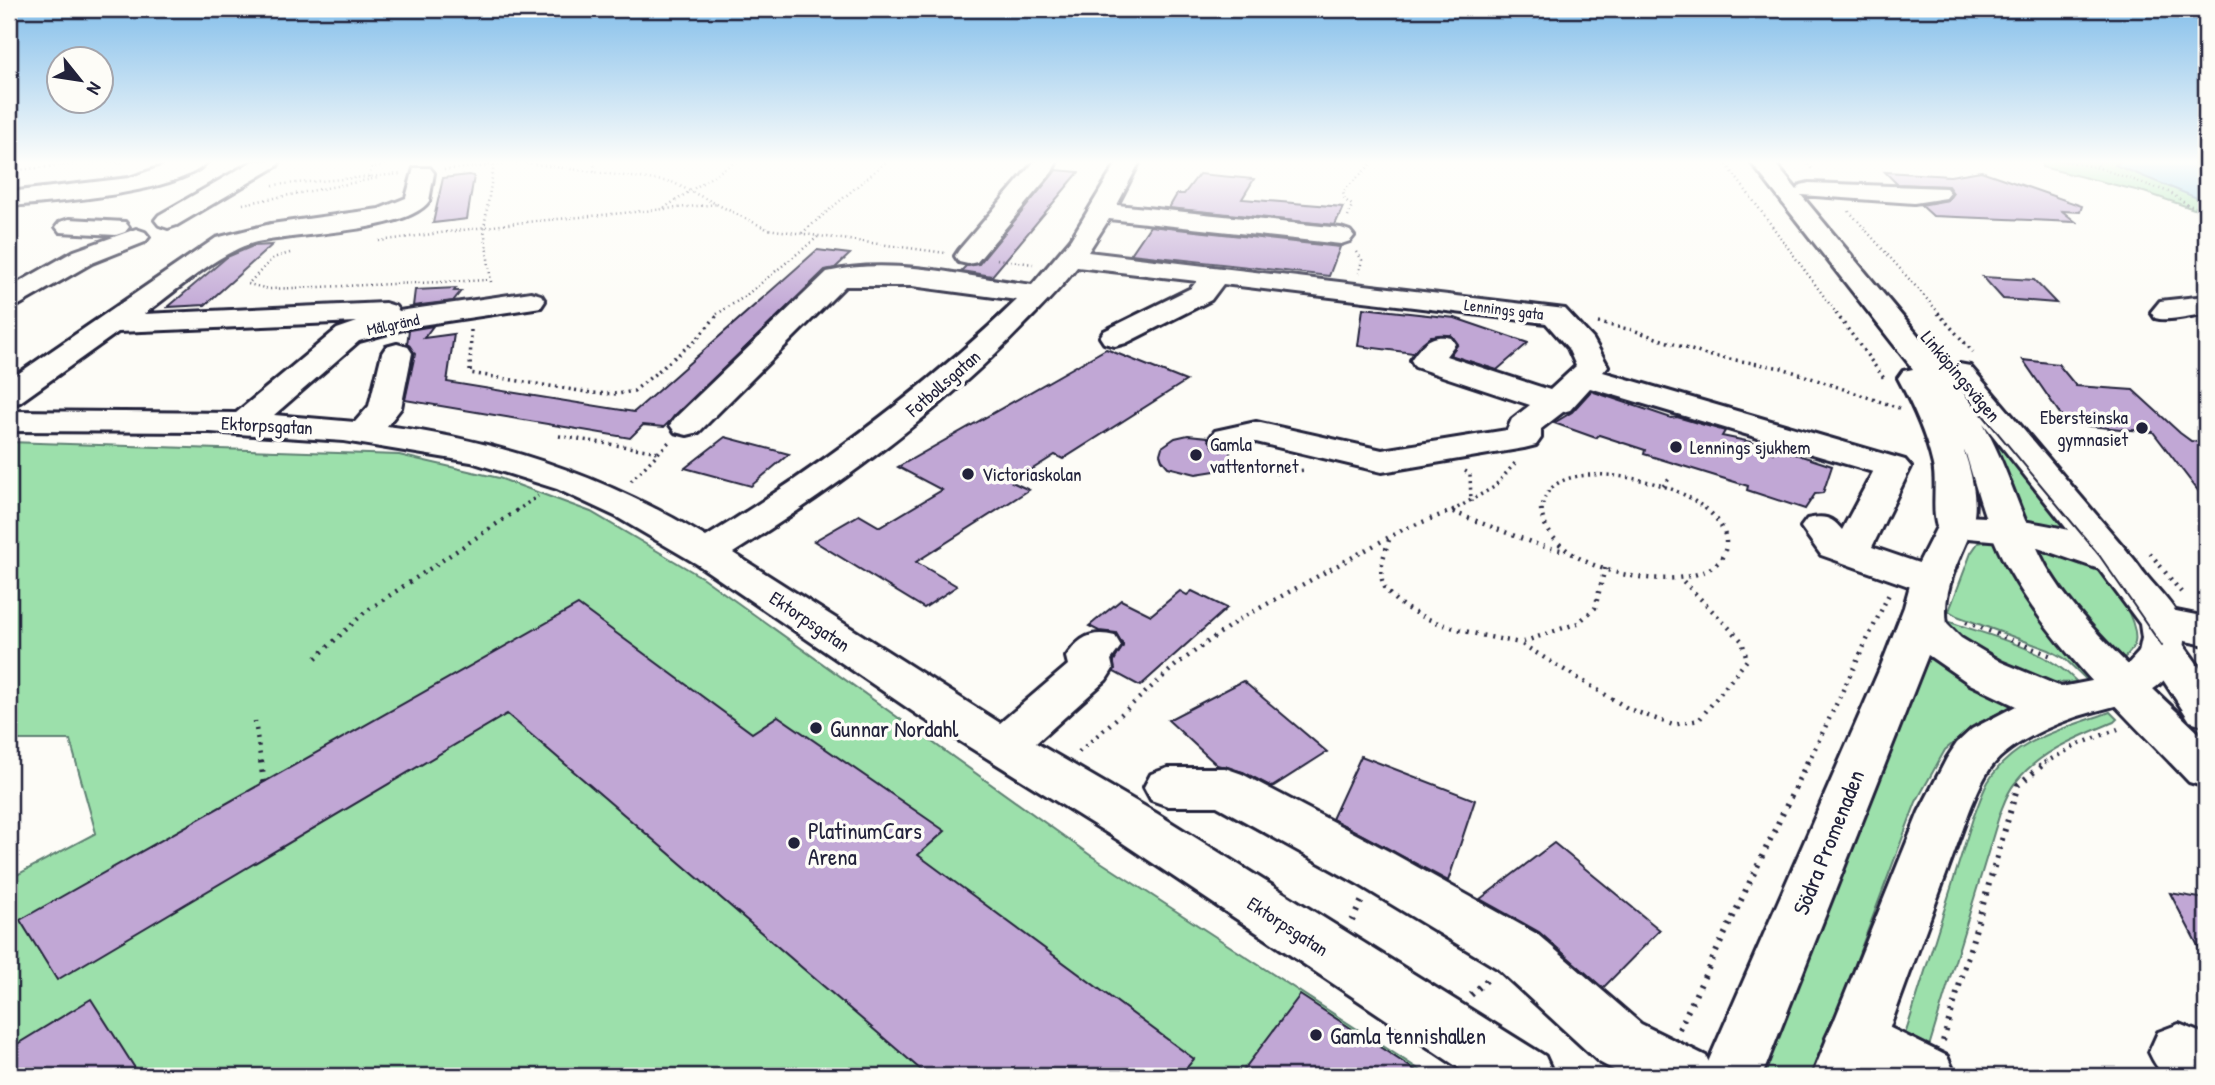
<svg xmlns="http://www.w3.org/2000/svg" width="2215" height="1085" viewBox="0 0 2215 1085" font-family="'Patrick Hand',sans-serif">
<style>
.green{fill:#9ce0ab;stroke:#5f8173;stroke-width:2}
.water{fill:#8ccced;stroke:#6288a6;stroke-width:2}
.building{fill:#c1a7d5;stroke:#22223b;stroke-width:2}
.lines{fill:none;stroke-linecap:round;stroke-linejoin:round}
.minor-casing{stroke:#22223b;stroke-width:6}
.major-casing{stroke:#22223b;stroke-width:6}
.path-far3{stroke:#22223b;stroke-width:2.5;stroke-dasharray:1 3.5;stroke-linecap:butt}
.path-far2{stroke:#22223b;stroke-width:3.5;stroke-dasharray:2 4.5;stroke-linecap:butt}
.path-far1{stroke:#22223b;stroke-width:4.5;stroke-dasharray:2 6;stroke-linecap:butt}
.path{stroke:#22223b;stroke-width:6;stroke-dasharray:2.5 7;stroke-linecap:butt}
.minor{fill:#fdfcf7;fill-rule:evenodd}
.major{fill:#fdfcf7;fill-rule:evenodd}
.tram{stroke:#22223b;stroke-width:2}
.poi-dot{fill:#22223b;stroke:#fdfcf7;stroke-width:2.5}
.labels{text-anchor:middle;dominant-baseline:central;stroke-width:7;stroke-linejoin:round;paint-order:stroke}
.far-street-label{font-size:16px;fill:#22223b;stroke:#fdfcf7}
.street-label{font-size:19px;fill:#22223b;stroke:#fdfcf7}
.poi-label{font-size:19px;fill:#22223b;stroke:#fdfcf7;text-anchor:start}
.near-poi-label{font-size:23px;fill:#22223b;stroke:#fdfcf7;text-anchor:start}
.near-street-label{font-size:23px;fill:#22223b;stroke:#fdfcf7}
</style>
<rect width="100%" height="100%" fill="#fdfcf7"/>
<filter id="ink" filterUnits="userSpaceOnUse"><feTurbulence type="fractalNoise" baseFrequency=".0143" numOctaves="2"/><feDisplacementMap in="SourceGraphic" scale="14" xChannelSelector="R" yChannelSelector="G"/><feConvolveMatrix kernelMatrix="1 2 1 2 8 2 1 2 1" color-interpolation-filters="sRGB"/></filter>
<g filter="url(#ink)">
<g class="green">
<polygon points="2043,161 2206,161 2206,213 2144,192 2042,167"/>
<polygon points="9,442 399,455 499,478 591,512 703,578 1090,855 1429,1076 9,1076 9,879 96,833 70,740 9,740"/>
<polygon points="1986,443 2004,445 2081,539 2013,522"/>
<polygon points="1993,540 2009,570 2100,676 2087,680 2064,658 2049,650 1957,616 1949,611 1971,553 1978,543"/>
<path d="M2023,540C2044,548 2077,555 2095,567C2112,578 2142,626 2134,646C2131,653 2121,660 2116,666Z"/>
<path d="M1944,620C1989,636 2044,647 2077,682C2028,688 1989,658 1948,635Z"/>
<polygon points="1932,652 2026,700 1976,724 1945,750 1916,802 1813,1076 1745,1076 1893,735"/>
<path d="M2110,712L2117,719L2114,722C2078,737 2040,751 2015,783C2008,791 2004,803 2000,813L1924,1063L1900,1051L1973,818C1978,806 1982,793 1988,782C2013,739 2067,728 2110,712Z"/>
</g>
<polygon class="water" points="2122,161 2206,161 2206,198 2197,198 2115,165"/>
<g class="building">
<polygon points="1056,170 1079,172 992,276 961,271 966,266 979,264"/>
<polygon points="1981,171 2082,206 2080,212 2062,211 2076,222 1933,216 1921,205 1948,200 1953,193 1948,186 1897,184 1885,172 1950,176"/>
<polygon points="1199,174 1254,179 1242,199 1343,207 1335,225 1169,208 1177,194 1184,194"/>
<polygon points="469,175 474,176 467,219 433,223 443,178"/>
<polygon points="1150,226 1340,247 1329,276 1131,254"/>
<polygon points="272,245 205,305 168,307 227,257 253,246"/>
<polygon points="817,250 850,254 835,268 825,270 664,427 643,425 630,438 405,400 415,354 407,344 409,330 433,326 424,338 454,334 447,382 634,412"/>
<polygon points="1983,277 2034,280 2056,303 2003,299"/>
<polygon points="456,288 454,291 461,291 453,301 413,306 415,290"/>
<polygon points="1363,308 1455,318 1528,343 1497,370 1450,355 1458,344 1451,335 1431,336 1413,353 1358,346"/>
<polygon points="1106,349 1186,381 1063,459 1055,455 1012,482 1029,490 916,562 957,586 924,608 814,541 859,515 880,527 942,490 898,467"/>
<polygon points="2023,360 2058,364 2076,386 2133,390 2180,433 2191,441 2206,443 2206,501 2153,432 2067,424"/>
<polygon points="1591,391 1671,418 1677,417 1725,431 1722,436 1751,442 1773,453 1777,448 1832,466 1823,493 1815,494 1805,509 1747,490 1748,486 1644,454 1645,450 1599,435 1596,438 1554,423 1572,412"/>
<polygon points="1188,435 1208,437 1214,448 1230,450 1230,463 1221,470 1196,474 1168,467 1162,460 1160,454 1162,447 1175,438"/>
<polygon points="725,437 789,454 751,486 685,468"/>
<polygon points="1180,591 1187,595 1192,591 1227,608 1140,686 1114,672 1114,661 1123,645 1116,633 1099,631 1089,626 1121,600 1151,615"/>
<polygon points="578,605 752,733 778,716 945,831 918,855 1194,1059 1180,1076 928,1076 507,714 57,980 20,920"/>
<polygon points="1243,681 1327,752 1272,787 1243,772 1217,765 1168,720"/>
<polygon points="1361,756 1475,800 1448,881 1332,819"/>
<polygon points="1554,843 1660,930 1603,988 1539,932 1480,899"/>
<polygon points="2170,893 2206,899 2206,961"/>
<polygon points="1300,995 1424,1076 1239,1076"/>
<polygon points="91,999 140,1076 9,1076 9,1049"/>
</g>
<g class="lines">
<defs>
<g id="minor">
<path d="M178,161H207C185,193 48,203 9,206V192L129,178Z"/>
<polygon points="1035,161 1057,161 1052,172 977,262 968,264 959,262 955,256 959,250"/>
<path d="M1118,161H1140L1117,205L1341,228L1350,231L1354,236L1350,241L1341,244L1109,219L1088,252L1565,309L1593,339L1608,366L1603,372L1905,460L1911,467L1872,547L1945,572L1951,581L1945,590L1931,594L1821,555L1801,527L1807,519C1824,515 1832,517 1842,530L1873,472L1590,388L1570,410L1563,412L1541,429V438L1536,445L1524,448L1382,472L1256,442L1227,448L1215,445L1210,438L1215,431L1256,422L1382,450L1507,430L1512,419L1530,405L1415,367L1411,360C1422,344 1431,333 1451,338L1455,344L1446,356L1550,390L1576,366L1568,348L1546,323L1223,284L1211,300L1126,343L1115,346L1104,343L1100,337L1104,331L1191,288L1197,281L1077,267C1061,288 1042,307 1023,326C937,415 837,487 733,553L1000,723L1068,665L1066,657C1079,637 1092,630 1115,636L1121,646L1111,660L1113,669L1106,680L1036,743L1156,813L1545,1056L1554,1076H1471L1120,841L918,715L697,564L615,516L557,489L471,462L344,441L210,432L9,431V411L236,413L337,329L357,322L118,332L20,402L9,405V380L216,238L271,224L379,209L406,198L414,168H430L434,173L429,201C407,233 292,233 253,243C219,252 174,293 144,314L385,303L395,306L399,311L531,292L541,295L545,301L541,307L414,326L359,341L274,415L355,422L369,406L382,353L386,347L397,344L408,347L412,353L401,408L387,426C502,441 607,477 706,537C818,468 923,391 1017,300L912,286H845L699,432L687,435L675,432L670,425L675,418L827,272C892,256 967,277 1032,285L1071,239Z"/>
<path d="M1750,161H1773L1797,190L1801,185L1809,183L1946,188L1950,193L1946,198L1914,203L1801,195L1946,369L1959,364L1970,366L2127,551L2133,560L2127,569L2113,572L2099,569L1983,423C2009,469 2021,520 2046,566C2080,626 2156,690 2206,740V787L2189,782C2126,715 2054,650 2009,570C1988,534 1978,493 1966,454L1964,451C1972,474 1982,514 1967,535L1954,538L1941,535C1929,518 1938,486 1933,465C1926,434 1913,406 1898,378L1903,371L1913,369Z"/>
<polygon points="69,219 125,222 129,227 125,232 116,235 60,232 56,227 60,222"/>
<path d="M2206,296V314C2190,315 2169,322 2155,318L2151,312L2160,301Z"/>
<polygon points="2161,608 2206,617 2206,645 2180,640 2206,676 2206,726 2190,721 2141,646 2147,636 2154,634 2146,632 2140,622 2146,612"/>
<polygon points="1168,768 1225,768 1242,774 1394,854 1537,934 1641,1024 1706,1056 1715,1076 1625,1076 1599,1062 1497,968 1358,884 1217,806 1168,806 1151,800 1144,787 1151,774"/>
<polygon points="1856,1011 1947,1056 1956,1076 1869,1076 1835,1057 1826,1038 1835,1019"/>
<path d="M2179,1024L2206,1035V1076C2174,1076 2164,1085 2149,1052L2158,1032Z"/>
</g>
<g id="major">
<polygon points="253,161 280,161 277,166 177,225 168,228 159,225 155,220 159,215"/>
<polygon points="136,229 145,232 149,237 145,242 92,263 19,305 9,307 9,288 74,251"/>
<path d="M1954,516C2006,516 2078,526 2125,551C2133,555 2139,567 2145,574C2157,589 2173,604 2181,621C2187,634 2184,649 2178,661C2154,705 2111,704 2070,719C2048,727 2022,739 2004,754C1985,769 1978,791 1969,812L1872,1076H1812L1919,812L1947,758L1957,743L1972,729L2016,706L1970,684L1928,655L1762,1076H1702L1881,666L1904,607L1913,574L1941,519ZM1968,538L2023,543L2099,569L2140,624L2142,638L2139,652L2128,664L2102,679L2061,687L2001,662L1961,638L1947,624C1942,593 1956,566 1968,538Z"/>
</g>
</defs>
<use href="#minor" class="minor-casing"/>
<use href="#major" class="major-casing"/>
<g class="path-far3">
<polyline points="595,161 594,172 672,182 767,229 946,253"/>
<polyline points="1724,161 1837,314"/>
<polyline points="1805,161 1813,170"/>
<polyline points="2065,161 2099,168"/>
<polyline points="2104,161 2097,163 2099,168 2169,192 2188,205 2206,210"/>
<polyline points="85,163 124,162"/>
<polyline points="526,163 594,172"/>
<polyline points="9,170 18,161"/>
<polyline points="444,170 536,161"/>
<polyline points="9,171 84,163"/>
<polyline points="369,177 372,167 393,164 394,161"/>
<polyline points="273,185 401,174"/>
<polyline points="243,204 378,178"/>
<polyline points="664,208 736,161"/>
<polyline points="1849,211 1940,314"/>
<polyline points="1348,217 1352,205 1345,200 1343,192 1374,161"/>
<polyline points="802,233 887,161"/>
<polyline points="379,241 516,223 719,204"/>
<polyline points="1357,252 1362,260 1359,273"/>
<polyline points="290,253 273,258 248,284 269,289 490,280"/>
<polyline points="997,259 1033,264"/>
<polyline points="491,282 484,228 494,165"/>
<polyline points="717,314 744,297 819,236"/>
</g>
<g class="path-far2">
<polyline points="1836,313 1886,381"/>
<polyline points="1938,313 1973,352"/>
<polyline points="1598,323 1633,330 1706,355 1782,368 1899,408"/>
<polyline points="471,330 470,373 592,393 618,394 634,391 697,339 719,313"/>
<polyline points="559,436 659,452"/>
<polyline points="1465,471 1470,474 1471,502"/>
<polyline points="1275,473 1305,470"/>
<polyline points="631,481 669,442"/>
<polyline points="1663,486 1670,478"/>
<polyline points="516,511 538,496"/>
<polyline points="1452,511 1494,487 1516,462"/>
<path d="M1542,511C1544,455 1645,477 1676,491C1688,496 1698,503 1709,511"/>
</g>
<g class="path-far1">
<path d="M1541,509C1547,583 1729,605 1726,541C1725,528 1716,517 1706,509"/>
<polyline points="1453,512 1541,546 1566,551"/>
<path d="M1389,540C1385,553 1378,569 1383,583C1397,621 1484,636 1520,643"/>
<polyline points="2150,553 2181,592"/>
<polyline points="1605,568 1595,608 1578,623 1520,643 1629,709 1673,725 1699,720 1747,660 1742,641 1680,578"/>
<polyline points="1966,622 2052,656"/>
<polyline points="316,658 365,612 519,509"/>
<polyline points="255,721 261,763"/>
<polyline points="1079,752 1176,665 1238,620 1402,530 1456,509"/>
<polyline points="1808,763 1890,592"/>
<polyline points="2044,763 2077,745 2118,729"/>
</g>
<g class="path">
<polyline points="261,761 264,784"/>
<polyline points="1352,921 1362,900"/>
<polyline points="1471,995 1490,977"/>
<polyline points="1679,1029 1808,761"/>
<polyline points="1943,1041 2018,785 2047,761"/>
</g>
<use href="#minor" class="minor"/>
<use href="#major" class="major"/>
<polyline class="tram" points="1963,391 2099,555 2162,646"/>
</g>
</g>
<linearGradient id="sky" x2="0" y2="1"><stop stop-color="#83beea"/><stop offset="0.52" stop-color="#fefefb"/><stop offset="1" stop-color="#fefefb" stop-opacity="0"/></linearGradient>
<rect width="2215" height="312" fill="url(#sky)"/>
<g class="poi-dot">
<circle cx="2142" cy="428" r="7"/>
<circle cx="1676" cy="447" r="7"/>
<circle cx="1196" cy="455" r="7"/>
<circle cx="968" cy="474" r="7"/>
<circle cx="816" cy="728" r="7"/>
<circle cx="794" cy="843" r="7"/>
<circle cx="1316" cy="1035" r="7"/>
</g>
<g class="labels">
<g class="far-street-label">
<text transform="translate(1504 309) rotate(7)">Lennings gata</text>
<text transform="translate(393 324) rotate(-12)">Målgränd</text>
</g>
<g class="street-label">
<text transform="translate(1961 376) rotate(50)">Linköpingsvägen</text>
<text transform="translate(943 383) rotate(-41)">Fotbollsgatan</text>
<text transform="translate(267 425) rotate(3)">Ektorpsgatan</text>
<text transform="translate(810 621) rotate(34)">Ektorpsgatan</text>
<text transform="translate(1288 926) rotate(33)">Ektorpsgatan</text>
</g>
<g class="poi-label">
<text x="2128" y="417" text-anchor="end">Ebersteinska<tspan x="2128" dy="22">gymnasiet</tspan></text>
<text x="1210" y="444">Gamla<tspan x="1210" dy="22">vattentornet</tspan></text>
<text x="1690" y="447">Lennings sjukhem</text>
<text x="982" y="474">Victoriaskolan</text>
</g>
<g class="near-poi-label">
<text x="830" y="728">Gunnar Nordahl</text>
<text x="808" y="830">PlatinumCars<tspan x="808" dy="26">Arena</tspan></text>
<text x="1330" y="1035">Gamla tennishallen</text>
</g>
<g class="near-street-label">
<text transform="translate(1828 842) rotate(-68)">Södra Promenaden</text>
</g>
</g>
<rect width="2215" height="1085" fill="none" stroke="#fdfcf7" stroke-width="35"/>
<rect x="18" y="18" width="2180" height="1050" fill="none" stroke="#22223b" stroke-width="2.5" filter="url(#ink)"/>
<g transform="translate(80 80) rotate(120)"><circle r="33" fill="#fdfcf7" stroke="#a5a5ac" stroke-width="2"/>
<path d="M0-5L12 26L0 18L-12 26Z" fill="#22223b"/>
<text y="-10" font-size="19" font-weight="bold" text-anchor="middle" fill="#22223b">N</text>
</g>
</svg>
